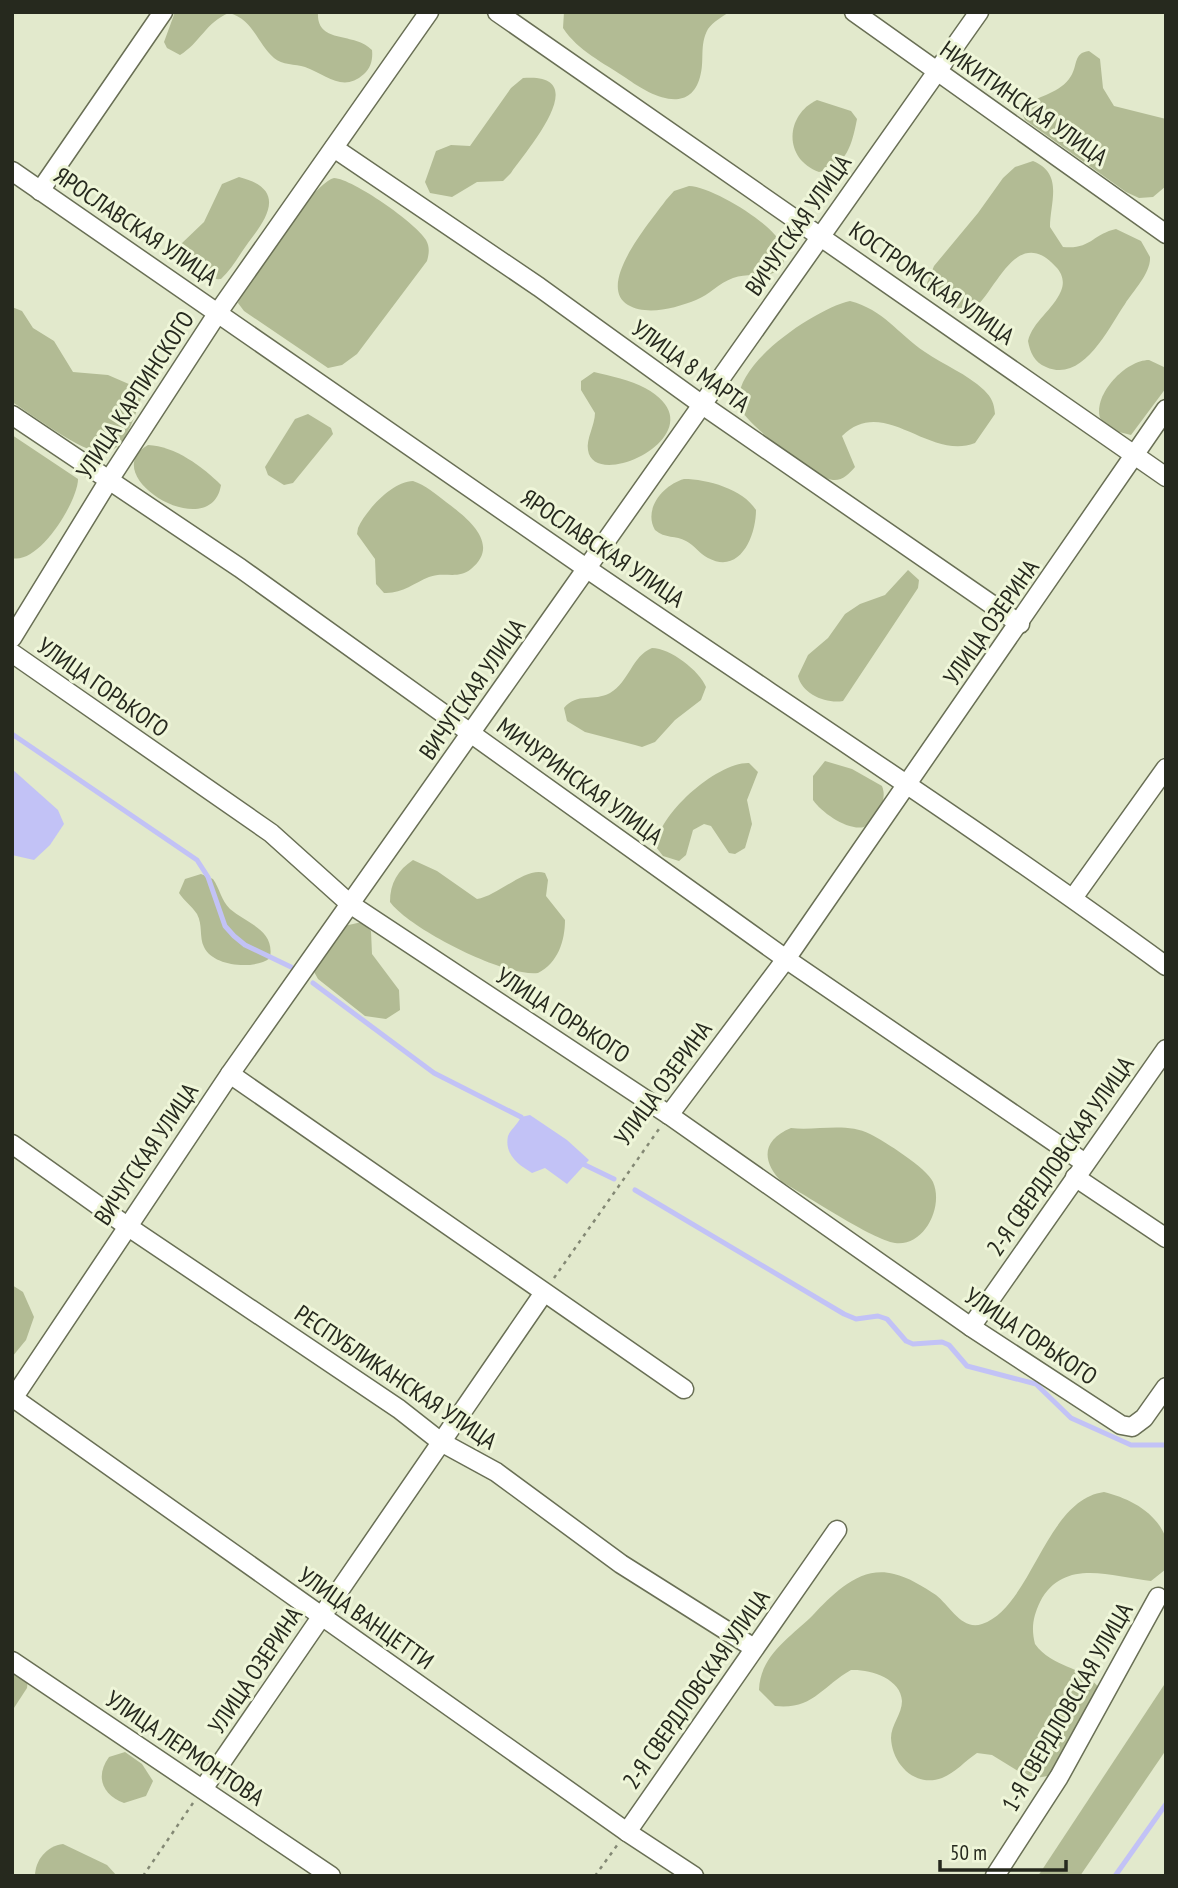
<svg xmlns="http://www.w3.org/2000/svg" width="1178" height="1888" viewBox="0 0 1178 1888" font-family="'PT Sans Narrow',sans-serif">
<style>
.green{fill:#b2bb94}
.water{fill:#c2c2f6}
.lines{fill:none;stroke-linecap:round;stroke-linejoin:round}
.stream{stroke:#c2c2f6;stroke-width:5}
.minor-casing{stroke:#696f55;stroke-width:21}
.path{stroke:#838874;stroke-width:2.5;stroke-dasharray:3.5 5;stroke-linecap:butt}
.minor{stroke:#fff;stroke-width:18}
.labels{text-anchor:middle;dominant-baseline:central;stroke-width:6;stroke-linejoin:round;paint-order:stroke}
.street-label{font-size:24px;fill:#26291e;stroke:#eff6d9}
</style>
<rect width="100%" height="100%" fill="#e2e9cc"/>
<g class="green">
<path d="M175,12H318C316,45 355,31 372,50C373,59 371,68 364,74C343,93 327,75 305,67C295,64 282,65 274,58C257,43 253,19 229,13C206,22 200,43 180,55L167,48L164,42Z"/>
<path d="M564,12H729C722,17 713,22 708,29C699,45 705,61 700,77C689,117 648,94 626,78C604,63 578,51 563,28Z"/>
<path d="M1089,51L1100,59L1103,88L1114,106L1166,119V186L1153,197L1139,198L1126,192L1025,120L1022,113L1026,106C1040,94 1060,94 1071,76C1078,65 1073,53 1089,51Z"/>
<path d="M523,78C596,72 526,151 511,173L503,181L477,182L452,197L430,193L425,182L436,151L451,145L470,146L511,88Z"/>
<path d="M817,100L851,111L857,119C852,144 847,166 819,172C783,159 785,115 817,100Z"/>
<path d="M1033,161C1064,174 1050,202 1050,227L1063,247C1090,250 1093,234 1116,229L1141,241L1150,257C1151,273 1134,290 1125,304C1109,327 1083,384 1046,367C1034,362 1030,352 1028,341C1033,321 1053,310 1061,291C1065,282 1062,273 1056,267C1016,223 996,293 972,310C957,312 933,298 927,283L934,266L978,213L1003,178L1015,167Z"/>
<path d="M239,177C286,189 269,216 248,243C239,255 232,269 221,279C204,281 179,261 181,244L204,222L222,184Z"/>
<path d="M334,178C353,179 416,223 426,240C430,247 429,254 427,261L357,354L342,365L328,368L244,311L238,303L242,290C258,269 313,183 334,178Z"/>
<path d="M689,186C712,187 766,220 779,240C784,248 785,258 783,267C767,281 751,271 733,278C719,283 709,295 696,300C676,308 647,316 628,305C595,285 651,221 666,200L674,191Z"/>
<path d="M850,301C884,310 897,333 925,352C944,365 967,374 984,390C992,398 994,403 995,414L975,443C928,461 884,394 842,436L855,467C849,474 842,481 833,480C816,478 744,423 740,407C728,366 817,308 850,301Z"/>
<path d="M12,307L22,311L33,328L54,341L73,372L108,375L138,388L142,396C135,414 128,443 109,452C91,460 30,413 12,402Z"/>
<path d="M1149,360L1166,368V388L1131,435L1111,430L1100,418C1093,394 1126,360 1149,360Z"/>
<path d="M594,372C610,376 631,380 645,388C724,431 594,494 588,450C586,439 595,425 595,413L581,390V381Z"/>
<polygon points="308,414 331,428 333,434 293,483 284,485 268,475 265,467 295,419"/>
<path d="M12,435L78,479C78,501 39,565 12,558Z"/>
<path d="M148,445C175,446 203,467 221,485C211,546 94,475 148,445Z"/>
<path d="M684,479C707,479 743,489 756,510C756,536 740,575 708,558C700,554 694,545 686,541C676,535 665,539 655,530C643,509 663,485 684,479Z"/>
<path d="M413,481C425,485 436,494 446,502C466,517 502,544 471,569C458,580 444,571 429,577C414,583 402,594 384,593L376,584L375,559L357,534L358,528C366,510 393,481 413,481Z"/>
<path d="M908,570L919,580L918,588L843,701C826,704 802,694 798,676L808,655L828,638L845,614L860,604L885,595Z"/>
<path d="M652,648C670,648 700,671 706,687L701,700L675,720L655,742L642,747L635,745L585,732L567,721L564,708C577,692 594,702 610,693C629,682 632,656 652,648Z"/>
<path d="M825,761L852,769L882,786C888,801 877,818 864,827C848,831 822,813 813,800V776Z"/>
<path d="M749,763L758,772L747,800L752,824L745,848L735,854L729,853L711,826L704,824L693,830L686,855L679,861L663,856L656,847C657,815 717,762 749,763Z"/>
<path d="M413,860L437,871L477,899C498,896 526,866 545,873L548,880L546,896L565,920C565,941 558,963 538,973C504,977 410,929 390,902C390,883 398,870 413,860Z"/>
<path d="M201,874L213,879C220,889 221,900 230,909C247,924 275,929 270,958C255,970 213,967 204,947C199,937 203,925 197,914C192,906 184,901 179,893L185,879Z"/>
<polygon points="362,922 371,931 372,954 399,990 400,1010 386,1019 365,1016 318,979 312,968 344,926"/>
<path d="M791,1128C816,1131 847,1122 870,1134C884,1141 927,1168 933,1182C944,1207 924,1247 895,1243C873,1240 806,1195 782,1182C761,1161 762,1140 791,1128Z"/>
<polygon points="12,1285 23,1292 34,1317 26,1340 12,1357"/>
<path d="M1104,1492C1128,1498 1155,1511 1165,1536C1168,1545 1166,1560 1166,1569L1151,1581C1111,1577 1064,1557 1040,1602C1033,1617 1031,1628 1035,1644C1052,1668 1082,1665 1099,1688L1053,1775L1031,1779L992,1755L977,1753C965,1761 955,1773 942,1778C915,1788 892,1764 891,1738C891,1725 902,1714 902,1701C901,1678 869,1669 851,1670C821,1687 813,1710 775,1706L759,1690C760,1655 791,1637 813,1615C833,1594 860,1565 894,1574C908,1577 924,1587 936,1595C950,1606 962,1631 982,1624C1032,1607 1045,1500 1104,1492Z"/>
<polygon points="12,1664 28,1679 27,1688 12,1711"/>
<polygon points="1166,1682 1166,1750 1080,1876 1038,1876"/>
<path d="M125,1752L142,1764L153,1781L146,1796L124,1803C102,1795 95,1776 109,1757Z"/>
<path d="M63,1844L107,1865L117,1876H35C35,1860 47,1846 63,1844Z"/>
</g>
<g class="water">
<polygon points="12,769 58,810 64,824 50,845 34,860 12,855"/>
<path d="M530,1115L567,1140L589,1160L567,1184L545,1168L532,1173C519,1165 504,1155 508,1136C510,1130 518,1124 521,1117Z"/>
</g>
<g class="lines">
<g class="stream">
<polyline points="12,734 197,860 208,877 225,926 234,936 245,945 291,967"/>
<polyline points="313,983 434,1073 521,1117"/>
<polyline points="585,1165 614,1179"/>
<polyline points="635,1190 844,1314 856,1319 878,1316 887,1319 906,1341 913,1344 942,1342 949,1345 967,1366 1036,1384 1071,1418 1131,1445 1166,1445"/>
<polyline points="1115,1876 1166,1804"/>
</g>
<defs>
<g id="minor">
<polyline points="497,12 1166,477"/>
<polyline points="854,12 1166,234"/>
<polyline points="334,148 539,287 701,404 1020,624"/>
<path d="M12,171C204,303 394,436 586,568C779,700 976,827 1166,966"/>
<polyline points="40,191 163,12"/>
<polyline points="12,415 240,568 786,959 1085,1163"/>
<polyline points="12,638 109,480 219,311 429,12"/>
<polyline points="12,653 271,833 350,904 669,1115 971,1327 1121,1425 1132,1427 1144,1418 1166,1387"/>
<polyline points="1073,898 1166,768"/>
<polyline points="230,1074 684,1389"/>
<polyline points="669,1115 786,959 1166,409"/>
<polyline points="12,1144 127,1226 399,1409 441,1442 496,1472 621,1564 754,1648"/>
<polyline points="1075,1177 1166,1238"/>
<polyline points="971,1327 1166,1049"/>
<polyline points="12,1397 627,1832 694,1876"/>
<polyline points="12,1400 230,1074 979,12"/>
<polyline points="12,1661 331,1876"/>
<polyline points="203,1789 543,1294"/>
<polyline points="627,1832 837,1530"/>
<polyline points="995,1876 1059,1777 1158,1597"/>
</g>
</defs>
<use href="#minor" class="minor-casing"/>
<g class="path">
<polyline points="554,1278 659,1129"/>
<polyline points="143,1876 193,1803"/>
<polyline points="595,1876 618,1844"/>
</g>
<use href="#minor" class="minor"/>
</g>
<g class="labels">
<g class="street-label">
<text transform="translate(1024 103) rotate(35)">НИКИТИНСКАЯ УЛИЦА</text>
<text transform="translate(798 225) rotate(-55)">ВИЧУГСКАЯ УЛИЦА</text>
<text transform="translate(136 226) rotate(34)">ЯРОСЛАВСКАЯ УЛИЦА</text>
<text transform="translate(932 283) rotate(35)">КОСТРОМСКАЯ УЛИЦА</text>
<text transform="translate(691 366) rotate(36)">УЛИЦА 8 МАРТА</text>
<text transform="translate(135 395) rotate(-57)">УЛИЦА КАРПИНСКОГО</text>
<text transform="translate(603 548) rotate(34)">ЯРОСЛАВСКАЯ УЛИЦА</text>
<text transform="translate(991 622) rotate(-55)">УЛИЦА ОЗЕРИНА</text>
<text transform="translate(103 687) rotate(35)">УЛИЦА ГОРЬКОГО</text>
<text transform="translate(472 689) rotate(-55)">ВИЧУГСКАЯ УЛИЦА</text>
<text transform="translate(580 781) rotate(36)">МИЧУРИНСКАЯ УЛИЦА</text>
<text transform="translate(563 1015) rotate(33)">УЛИЦА ГОРЬКОГО</text>
<text transform="translate(663 1083) rotate(-54)">УЛИЦА ОЗЕРИНА</text>
<text transform="translate(146 1154) rotate(-56)">ВИЧУГСКАЯ УЛИЦА</text>
<text transform="translate(1060 1156) rotate(-55)">2-Я СВЕРДЛОВСКАЯ УЛИЦА</text>
<text transform="translate(1031 1336) rotate(34)">УЛИЦА ГОРЬКОГО</text>
<text transform="translate(396 1377) rotate(34)">РЕСПУБЛИКАНСКАЯ УЛИЦА</text>
<text transform="translate(366 1618) rotate(35)">УЛИЦА ВАНЦЕТТИ</text>
<text transform="translate(255 1670) rotate(-56)">УЛИЦА ОЗЕРИНА</text>
<text transform="translate(696 1689) rotate(-55)">2-Я СВЕРДЛОВСКАЯ УЛИЦА</text>
<text transform="translate(1067 1707) rotate(-60)">1-Я СВЕРДЛОВСКАЯ УЛИЦА</text>
<text transform="translate(185 1748) rotate(34)">УЛИЦА ЛЕРМОНТОВА</text>
</g>
</g>
<rect width="1178" height="1888" fill="none" stroke="#26291e" stroke-width="28"/>
<path d="M940 1860v10h126v-10" fill="none" stroke="#26291e" stroke-width="3.5"/>
<text x="950" y="1860" font-size="21" fill="#26291e" stroke="#eff6d9" stroke-width="5" paint-order="stroke">50 m</text>
</svg>
